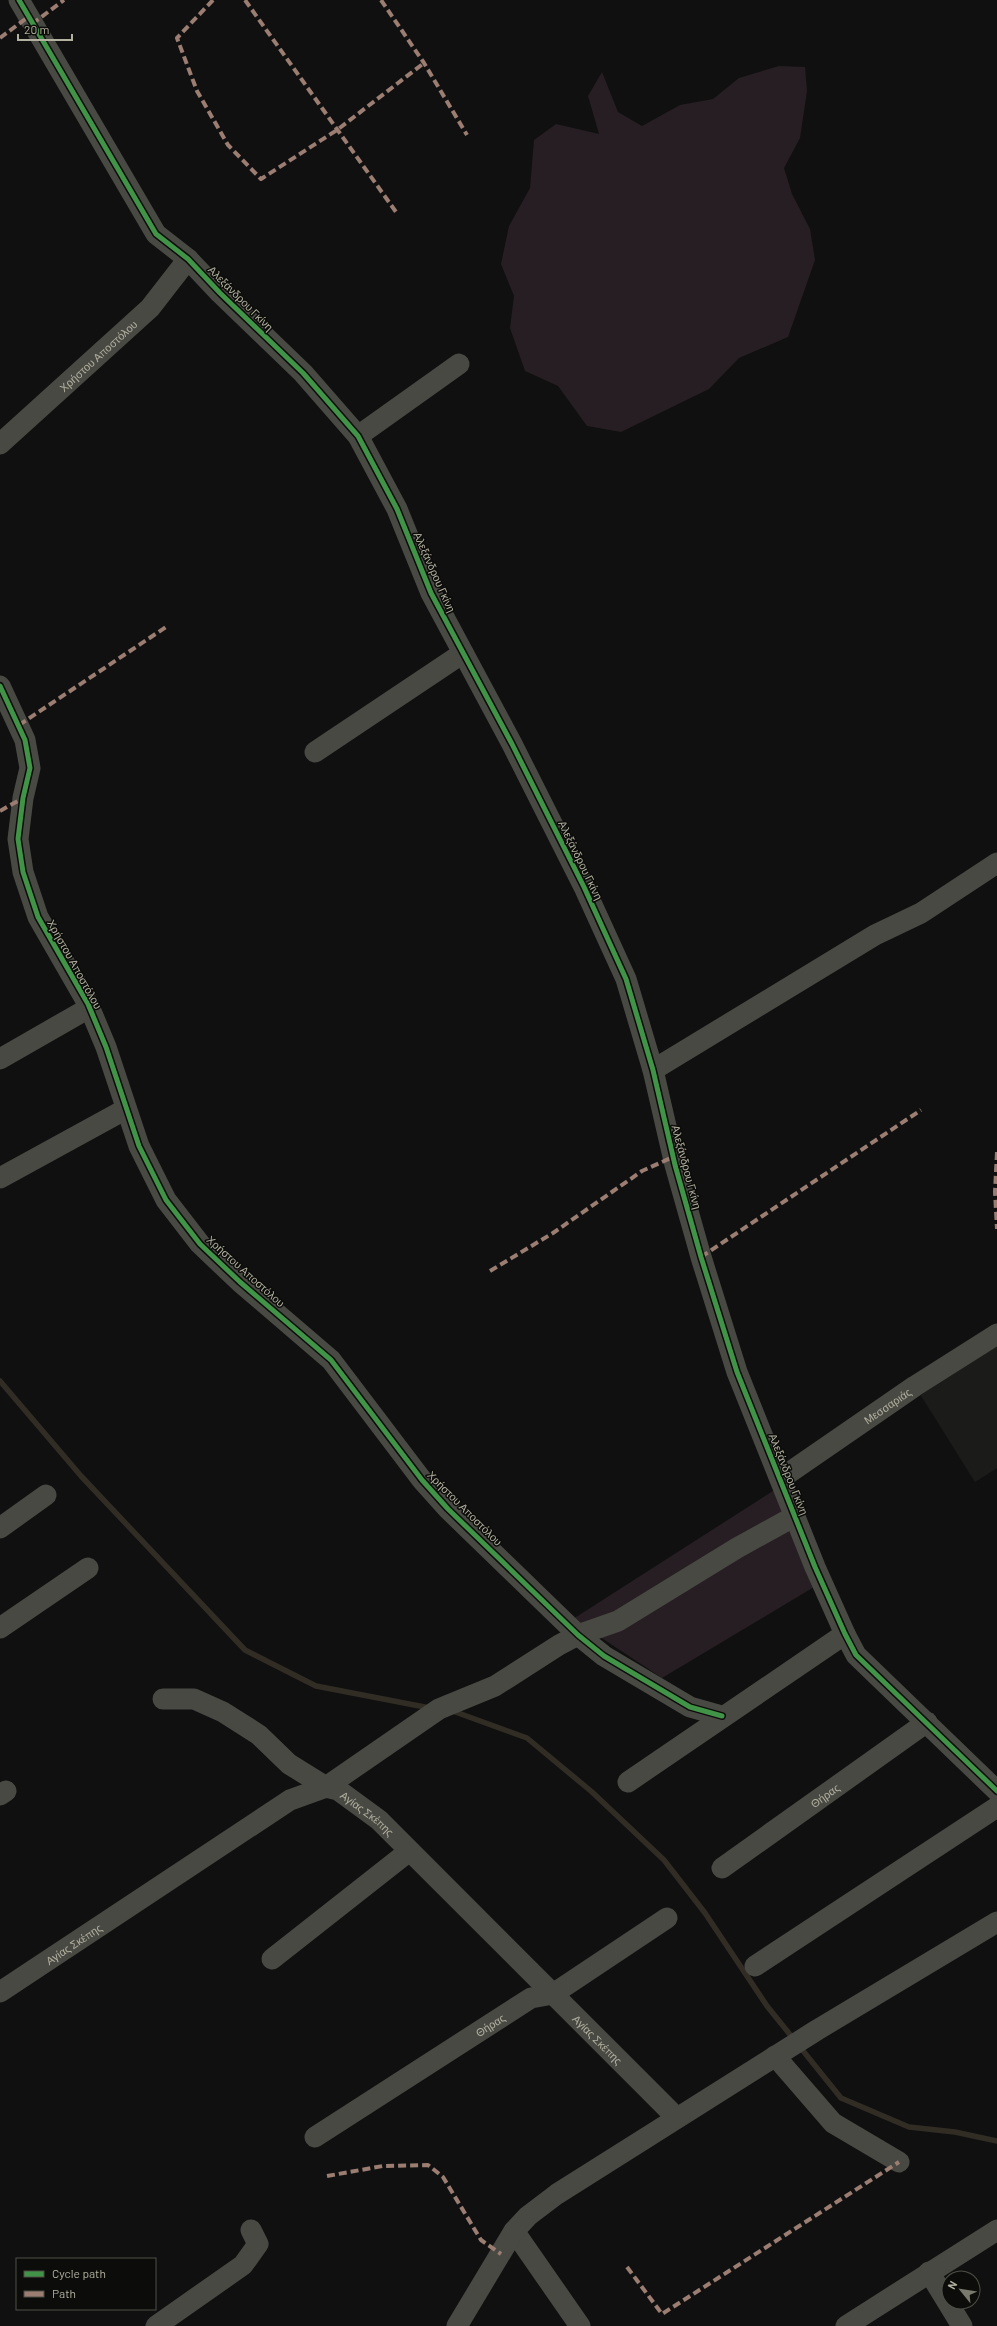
<svg xmlns="http://www.w3.org/2000/svg" width="997" height="2326" viewBox="0 0 997 2326" font-family="Barlow,sans-serif">
<style>
.built{fill:#1b1c1a}
.green{fill:#261e22}
.lines{fill:none;stroke-linecap:round;stroke-linejoin:round}
.stream{stroke:#322d24;stroke-width:5.5}
.minor{stroke:#494944;stroke-width:21}
.quiet{stroke:#9b7d72;stroke-width:4;stroke-dasharray:8 4;stroke-linecap:butt}
.cycleway-casing{stroke:#0c0c0b;stroke-width:8}
.cycleway{stroke:#419447;stroke-width:5}
.labels{text-anchor:middle;dominant-baseline:central;stroke-width:3;stroke-linejoin:round;paint-order:stroke}
.street-label{font-size:11px;fill:#b3b2a0;stroke:#0c0c0b}
</style>
<rect width="100%" height="100%" fill="#101010"/>
<polygon class="built" points="997,1346 997,1468 975,1482 920,1394"/>
<g class="green">
<polygon points="779,66 805,67 807,91 800,138 784,168 792,194 810,229 815,260 788,337 739,358 709,389 621,432 587,426 558,386 525,371 510,328 514,296 501,264 509,226 530,188 534,140 556,124 599,134 588,96 602,72 618,112 642,126 680,105 713,99 739,78"/>
<polygon points="776,1489 814,1587 662,1678 573,1619"/>
</g>
<g class="lines">
<g class="stream">
<polyline points="0,1381 81,1476 245,1650 316,1686 430,1708"/>
<polyline points="450,1710 527,1738 592,1792 664,1860 705,1913 767,2006 841,2098 909,2127 955,2132 997,2141"/>
</g>
<g class="minor">
<polyline points="19,0 156,234 188,259 220,293 303,373 358,436 397,509 431,593 512,744 584,887 626,979 653,1070 675,1165 701,1257 737,1372 815,1567 845,1634 856,1655 997,1791"/>
<polyline points="358,436 459,364"/>
<path id="s1" d="M0,444L150,308L188,259"/>
<polyline points="0,686 25,740 30,768 23,798 18,839 23,872 38,917 88,1004 106,1047 139,1146 166,1200 200,1244 240,1282 331,1360 422,1480 448,1509 578,1635 604,1656 690,1707 722,1716"/>
<polyline points="315,752 463,653"/>
<polyline points="0,1059 89,1008"/>
<polyline points="653,1070 875,935 921,913 997,863"/>
<polyline points="0,1178 126,1109"/>
<path id="s2" d="M780,1479L915,1386L997,1334"/>
<polyline points="0,1528 46,1495"/>
<polyline points="0,1628 88,1568"/>
<polyline points="163,1699 194,1699 223,1712 259,1735 289,1764 326,1787 439,1709 495,1686 559,1645 578,1635 618,1621 737,1548 795,1516"/>
<polyline points="628,1782 845,1634"/>
<polyline points="0,1795 6,1791"/>
<path id="s3" d="M722,1868L927,1722"/>
<polyline points="272,1959 408,1852"/>
<polyline points="755,1966 997,1807"/>
<path id="s4" d="M0,1992L290,1800L326,1787L338,1790L379,1820L677,2118"/>
<polyline points="775,2056 833,2123 899,2162"/>
<path id="s5" d="M315,2137L531,1998L553,1994L667,1918"/>
<polyline points="514,2231 580,2326"/>
<polyline points="929,2272 962,2326"/>
<polyline points="156,2326 243,2265 258,2244 251,2230"/>
<polyline points="457,2326 514,2231 528,2216 557,2194 817,2030 997,1922"/>
<polyline points="846,2326 997,2230"/>
</g>
<g class="quiet">
<polyline points="213,0 177,38 197,91 228,145 261,179 337,130 424,63"/>
<polyline points="245,0 396,212"/>
<polyline points="381,0 424,63 467,135"/>
<polyline points="32,24 64,0"/>
<polyline points="0,38 28,17"/>
<polyline points="19,725 166,627"/>
<polyline points="0,811 23,798"/>
<polyline points="997,1152 995,1192 997,1229"/>
<polyline points="701,1257 921,1110"/>
<polyline points="490,1271 553,1233 642,1171 673,1157"/>
<polyline points="327,2176 383,2166 428,2165 443,2177 481,2240 501,2254"/>
<polyline points="627,2267 662,2314 899,2162"/>
</g>
<defs>
<g id="cycleway">
<polyline points="19,0 156,234 188,259 220,293 303,373 358,436 397,509 431,593 512,744 584,887 626,979 653,1070 675,1165 701,1257 737,1372 815,1567 845,1634 856,1655 997,1791"/>
<polyline points="0,686 25,740 30,768 23,798 18,839 23,872 38,917 88,1004 106,1047 139,1146 166,1200 200,1244 240,1282 331,1360 422,1480 448,1509 578,1635 604,1656 690,1707 722,1716"/>
</g>
</defs>
<use href="#cycleway" class="cycleway-casing"/>
<use href="#cycleway" class="cycleway"/>
</g>
<g class="labels">
<g class="street-label">
<text transform="translate(241 298) rotate(45)">Αλεξάνδρου Γκίνη</text>
<text stroke="none"><textPath href="#s1" startOffset="132">Χρήστου Αποστόλου</textPath></text>
<text transform="translate(435 572) rotate(66)">Αλεξάνδρου Γκίνη</text>
<text transform="translate(581 860) rotate(64)">Αλεξάνδρου Γκίνη</text>
<text transform="translate(75 964) rotate(61)">Χρήστου Αποστόλου</text>
<text transform="translate(687 1167) rotate(75)">Αλεξάνδρου Γκίνη</text>
<text transform="translate(246 1271) rotate(42)">Χρήστου Αποστόλου</text>
<text stroke="none"><textPath href="#s2" startOffset="130">Μεσσαριάς</textPath></text>
<text transform="translate(789 1474) rotate(68)">Αλεξάνδρου Γκίνη</text>
<text transform="translate(465 1508) rotate(45)">Χρήστου Αποστόλου</text>
<text stroke="none"><textPath href="#s3" startOffset="126">Θήρας</textPath></text>
<text stroke="none"><textPath href="#s4" startOffset="436">Αγίας Σκέπης</textPath></text>
<text stroke="none"><textPath href="#s4" startOffset="88">Αγίας Σκέπης</textPath></text>
<text stroke="none"><textPath href="#s5" startOffset="208">Θήρας</textPath></text>
<text stroke="none"><textPath href="#s4" startOffset="759">Αγίας Σκέπης</textPath></text>
</g>
</g>
<rect x="16" y="2258" width="140" height="52" fill="#0c0c0b" stroke="#4f4e47"/>
<rect x="24" y="2271" width="20" height="6" fill="#419447" stroke="#4f4e47"/>
<text x="52" y="2278" font-size="12" fill="#b3b2a0">Cycle path</text>
<rect x="24" y="2291" width="20" height="6" fill="#9b7d72" stroke="#4f4e47"/>
<text x="52" y="2298" font-size="12" fill="#b3b2a0">Path</text>
<g transform="translate(961 2290) rotate(300)"><circle r="19" fill="#0c0c0b" stroke="#4f4e47"/>
<path d="M0-3L7 15L0 10L-7 15Z" fill="#7a796e"/>
<text y="-6" font-size="11" font-weight="bold" text-anchor="middle" fill="#b3b2a0">N</text>
</g>
<path d="M18 34v6h54v-6" fill="none" stroke="#b3b2a0" stroke-width="2"/>
<text x="24" y="34" font-size="12" fill="#b3b2a0" stroke="#0c0c0b" stroke-width="3" paint-order="stroke">20 m</text>
</svg>
